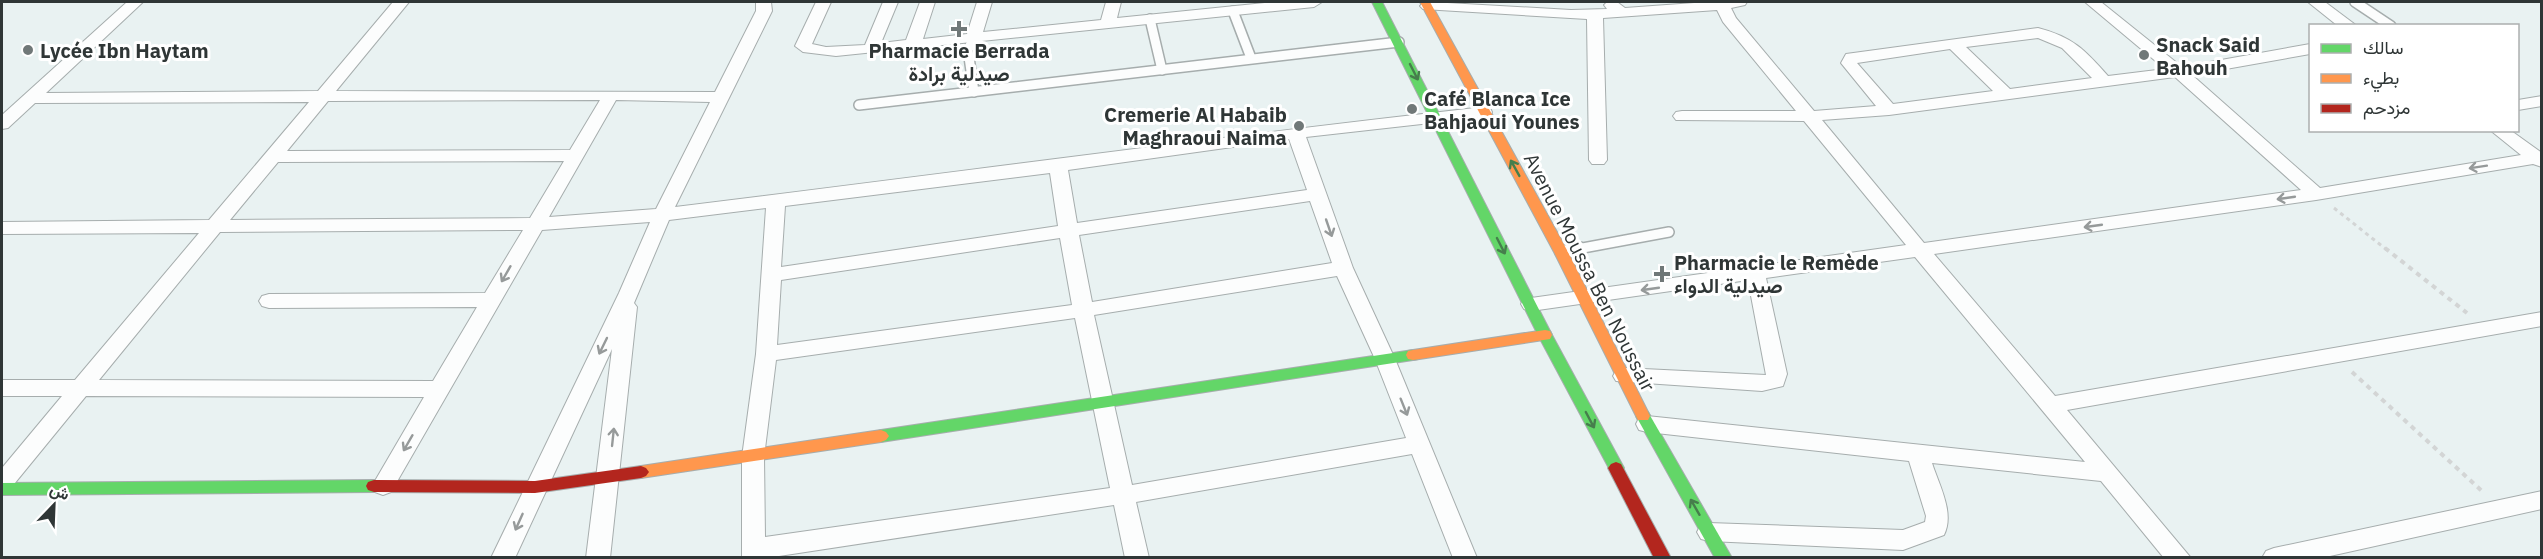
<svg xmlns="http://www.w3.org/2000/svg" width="2543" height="559" viewBox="0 0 2543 559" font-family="'IBM Plex Sans',Vazirmatn,sans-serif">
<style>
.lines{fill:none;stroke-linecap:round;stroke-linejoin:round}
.lane-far1-casing{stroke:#a6adad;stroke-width:12}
.lane-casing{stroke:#a6adad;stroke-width:14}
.street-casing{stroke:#a6adad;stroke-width:2}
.fast-casing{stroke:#a6adad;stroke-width:2}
.slow-casing{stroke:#a6adad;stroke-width:2}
.jam-casing{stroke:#a6adad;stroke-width:2}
.path-far1{stroke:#d3d5d5;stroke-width:3;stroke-dasharray:4 4;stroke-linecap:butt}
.path{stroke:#d3d5d5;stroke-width:4;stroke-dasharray:5 5;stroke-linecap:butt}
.lane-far1{stroke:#fcfdfd;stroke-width:9}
.lane{stroke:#fcfdfd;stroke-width:11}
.street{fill:#fcfdfd;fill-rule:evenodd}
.fast{fill:#63d668;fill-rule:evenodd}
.slow{fill:#ff974d;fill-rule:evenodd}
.jam{fill:#b3261e;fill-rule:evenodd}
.oneway{stroke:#467e4c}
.oneway2{stroke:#969a9a}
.poi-dot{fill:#707878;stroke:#fff;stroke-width:2}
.labels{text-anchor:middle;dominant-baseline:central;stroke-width:6;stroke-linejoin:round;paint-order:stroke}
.poi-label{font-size:20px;font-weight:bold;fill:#2f3636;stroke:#fff;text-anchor:start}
.street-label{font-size:20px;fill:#2f3636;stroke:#fff}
</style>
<rect width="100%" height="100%" fill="#e9f2f2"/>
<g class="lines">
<defs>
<g id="lane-far1">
<polyline points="2355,2 2391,26"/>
<polyline points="1233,11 1251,58"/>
<polyline points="1150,19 1162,70"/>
<polyline points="973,39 968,50 974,92"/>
<polyline points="859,105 1399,42"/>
<polyline points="1572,250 1669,232"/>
</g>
<polyline id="lane" points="1561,252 1580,248"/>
<g id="street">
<path d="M127,2H143L46,93L318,91L393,2H409L336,91L715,92L756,11V2H771L772,11L675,207C945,174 1214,137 1484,107L1490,108L1492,112L1490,116L1484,117L1306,137L1353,268L1395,359L1477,558H1453L1412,454L1136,502L1149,558H1125L1114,505L766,558H742V457L756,354L766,208L669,220L634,303L637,307L610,558H586L612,349L515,558H491L619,293L650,222L542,230L391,492L383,495L375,492L372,486L424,397L86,396L10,489L2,492V468L62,396H2V380H75L199,233L2,234V222L209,220L309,102L35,103L8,128L2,129V115ZM600,100L570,150L287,151L328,101ZM616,100L710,102L656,209L549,217ZM1289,139L1307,190L1077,223L1068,170ZM564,161L530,218L230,220L278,162ZM1050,173L1058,226L781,267L785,206ZM1310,201L1332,263L1092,302L1079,235ZM523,230L485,293L269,294L262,296L259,301L262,306L269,308L477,307L433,381L99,380L220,232ZM1060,238L1072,305L777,345L781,280ZM1337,276L1375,359L1406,438L1132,485L1094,315ZM1075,318L1110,488L765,537L764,457L776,360Z"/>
<polygon points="816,2 831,2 812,44 826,47 865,45 883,2 898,2 881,43 906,40 920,2 935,2 923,39 967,34 977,2 992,2 983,32 1101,20 1106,2 1121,2 1117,18 1275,2 1322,2 1314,7 836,56 803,52 795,46"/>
<path d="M1430,2L1571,10L1607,9L1604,5L1607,2H1617L1625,8L1708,2H1747L1745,5L1731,8L1736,18L1814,111L1876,106L1841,63L1846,54L2038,28C2073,37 2085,50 2108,76L2165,69L2085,2H2101L2182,67L2310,44V54L2192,75L2320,188L2521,155L2490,130H2510L2542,153V167L2533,164L2316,200L1934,254L2055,396L2542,312V326L2067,410L2191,558H2164L2101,481L1932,463C1939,485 1955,513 1944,535L1903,550L1709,541L1701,539L1697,532L1701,525L1709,523L1903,530L1925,522L1926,516L1909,461L1647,432L1639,430L1636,424L1639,418L1647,416L2085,462L1915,257L1766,278L1787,374L1783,386L1762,391L1616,381L1613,376L1616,371L1623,368L1766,375L1748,280L1531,311L1524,309L1521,304L1524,299L1906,245L1804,121L1676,120L1673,116L1676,112L1682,111H1796L1723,22L1717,10L1603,18L1607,160L1604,164H1592L1589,160L1587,19L1423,9L1420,6L1423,3ZM2038,38L2062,48L2092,78L2010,89L1966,47ZM1950,49L1993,91L1893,104L1857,63ZM2175,77L2301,190L1924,243L1822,120L1889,115Z"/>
<polygon points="2308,2 2325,2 2357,26 2338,26"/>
<polygon points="2542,96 2542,106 2518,110 2518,100"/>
<polygon points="2542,491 2542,509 2321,558 2262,558 2266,551 2274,548"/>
</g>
<g id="fast">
<polygon points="1372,2 1382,2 1552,335 1624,468 1621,472 1616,474 1611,472 1538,335"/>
<polygon points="1413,350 1418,351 1420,355 1418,359 1413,360 881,442 876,440 873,436 876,432 881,430"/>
<polygon points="1643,410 1648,412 1732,558 1715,558 1636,416 1638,412"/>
<polygon points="374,480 380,482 382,486 380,490 374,492 2,495 2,483"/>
</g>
<g id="slow">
<polygon points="1420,2 1430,2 1568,252 1650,416 1648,420 1638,420 1554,252"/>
<polygon points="1545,330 1550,331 1552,335 1550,339 1413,360 1408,359 1406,355 1408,351 1413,350"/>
<polygon points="881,430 886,432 889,436 886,440 881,442 641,478 636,476 633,472 636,468 641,466"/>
</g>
<g id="jam">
<polygon points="1616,462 1621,464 1671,558 1654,558 1608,468 1611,464"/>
<polygon points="641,466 646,468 649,472 646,476 641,478 535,493 374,492 368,490 366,486 368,482 374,480 535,481"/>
</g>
</defs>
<use href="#lane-far1" class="lane-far1-casing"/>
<use href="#lane" class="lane-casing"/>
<use href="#street" class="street-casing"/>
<use href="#fast" class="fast-casing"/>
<use href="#slow" class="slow-casing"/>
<use href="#jam" class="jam-casing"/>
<polyline class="path-far1" points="2334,208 2387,250"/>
<g class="path">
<polyline points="2385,248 2467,313"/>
<polyline points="2352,372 2483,492"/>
</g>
<use href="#lane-far1" class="lane-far1"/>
<use href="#lane" class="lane"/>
<use href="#street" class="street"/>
<use href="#fast" class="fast"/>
<use href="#slow" class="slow"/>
<use href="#jam" class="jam"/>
</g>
<defs><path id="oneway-shaft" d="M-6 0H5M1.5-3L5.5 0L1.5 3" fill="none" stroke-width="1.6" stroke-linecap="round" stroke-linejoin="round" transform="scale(1.5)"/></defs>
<g class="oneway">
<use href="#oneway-shaft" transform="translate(1414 72) rotate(63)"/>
<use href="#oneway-shaft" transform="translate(1515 168) rotate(-119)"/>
<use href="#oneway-shaft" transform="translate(1501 246) rotate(63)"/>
<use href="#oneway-shaft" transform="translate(1590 420) rotate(62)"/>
<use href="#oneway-shaft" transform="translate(1695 507) rotate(-120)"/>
</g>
<g class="oneway2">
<use href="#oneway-shaft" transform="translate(2478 167) rotate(171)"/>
<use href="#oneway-shaft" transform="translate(2286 198) rotate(172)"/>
<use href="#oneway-shaft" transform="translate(2093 226) rotate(172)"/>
<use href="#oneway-shaft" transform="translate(1329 228) rotate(71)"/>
<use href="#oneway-shaft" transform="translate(506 274) rotate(120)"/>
<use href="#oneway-shaft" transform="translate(1650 289) rotate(172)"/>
<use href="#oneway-shaft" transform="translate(603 346) rotate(116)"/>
<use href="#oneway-shaft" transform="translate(1404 407) rotate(68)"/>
<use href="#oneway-shaft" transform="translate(613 437) rotate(-84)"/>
<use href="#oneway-shaft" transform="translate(408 443) rotate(120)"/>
<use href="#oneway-shaft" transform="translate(519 522) rotate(114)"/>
</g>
<g class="poi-dot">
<path d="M956 20h6v6h6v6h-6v6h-6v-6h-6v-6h6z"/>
<circle cx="28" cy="50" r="6"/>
<circle cx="2144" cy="55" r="6"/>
<circle cx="1412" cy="109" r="6"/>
<circle cx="1299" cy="126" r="6"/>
<path d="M1659 265h6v6h6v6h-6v6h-6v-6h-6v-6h6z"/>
</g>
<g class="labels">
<g class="poi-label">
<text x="2156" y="44">Snack Said<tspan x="2156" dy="23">Bahouh</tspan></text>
<text x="40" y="50">Lycée Ibn Haytam</text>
<text x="959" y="50" text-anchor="middle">Pharmacie Berrada<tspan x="959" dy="23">صيدلية برادة</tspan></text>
<text x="1424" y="98">Café Blanca Ice<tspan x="1424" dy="23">Bahjaoui Younes</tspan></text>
<text x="1287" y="114" text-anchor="end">Cremerie Al Habaib<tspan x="1287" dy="23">Maghraoui Naima</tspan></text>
<text x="1674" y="262">Pharmacie le Remède<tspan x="1674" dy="23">صيدلية الدواء</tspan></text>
</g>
<g class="street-label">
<text transform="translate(1590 272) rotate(63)">Avenue Moussa Ben Noussair</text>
</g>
</g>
<rect width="2543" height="559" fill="none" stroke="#2f3636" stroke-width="6"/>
<rect x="2309" y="24" width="210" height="108" fill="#ffffff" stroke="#acafaf" stroke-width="1.5"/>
<rect x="2321" y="44" width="30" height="9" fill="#63d668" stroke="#acafaf" stroke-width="1.5"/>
<text x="2363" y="54" font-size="18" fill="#2f3636">سالك</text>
<rect x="2321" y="74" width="30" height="9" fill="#ff974d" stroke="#acafaf" stroke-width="1.5"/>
<text x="2363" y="84" font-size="18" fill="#2f3636">بطيء</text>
<rect x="2321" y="104" width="30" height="9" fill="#b3261e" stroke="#acafaf" stroke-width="1.5"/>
<text x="2363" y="114" font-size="18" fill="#2f3636">مزدحم</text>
<g transform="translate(54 505) rotate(23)" stroke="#ffffff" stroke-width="4.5" paint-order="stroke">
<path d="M0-4.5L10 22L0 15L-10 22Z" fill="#2f3636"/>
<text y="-9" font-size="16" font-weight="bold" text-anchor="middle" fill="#2f3636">ش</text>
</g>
</svg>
